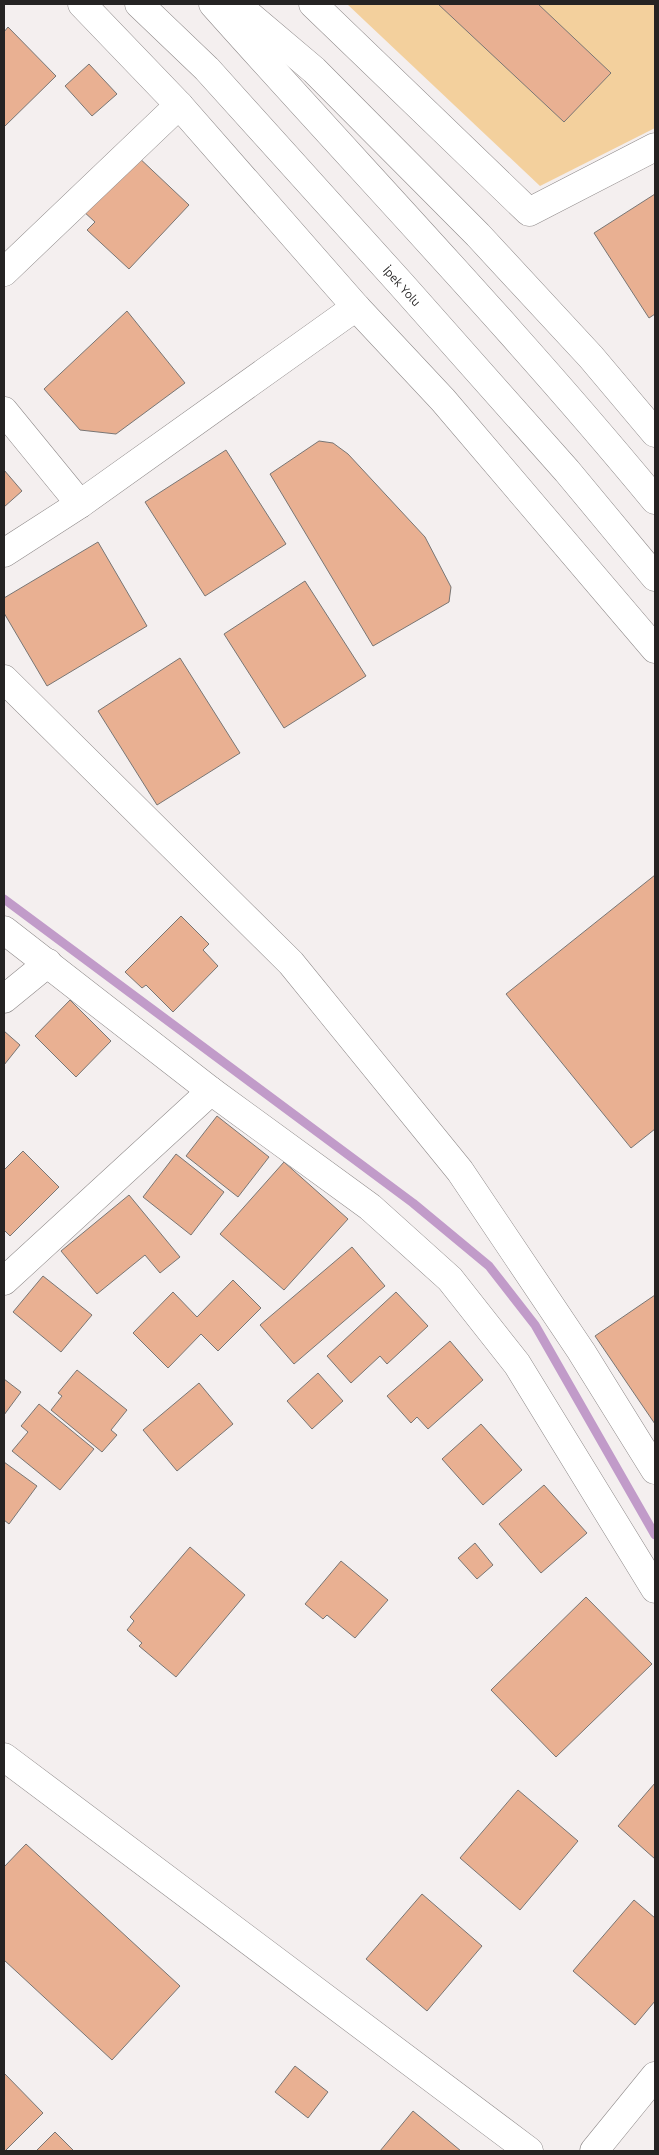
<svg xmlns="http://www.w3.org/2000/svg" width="659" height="2155" viewBox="0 0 659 2155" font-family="Ubuntu,sans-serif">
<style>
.green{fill:#f3d09d}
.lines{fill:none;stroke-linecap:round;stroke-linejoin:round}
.stream{stroke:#c19bc9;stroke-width:9}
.building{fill:#e9b092;stroke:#797674}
.street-casing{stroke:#8f8a8a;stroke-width:29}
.secondary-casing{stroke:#8f8a8a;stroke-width:29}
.highway-casing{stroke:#8f8a8a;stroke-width:29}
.street{stroke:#fff;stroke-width:28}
.secondary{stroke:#fff;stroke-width:28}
.highway{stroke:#fff;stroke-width:28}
.labels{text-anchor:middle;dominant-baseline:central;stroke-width:5;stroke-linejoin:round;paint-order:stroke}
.street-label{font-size:12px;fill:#252323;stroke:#fff}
</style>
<rect width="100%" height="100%" fill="#f4efef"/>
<polygon class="green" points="347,4 655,4 655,128 540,186"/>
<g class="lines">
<polyline class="stream" points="4,899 413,1203 489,1266 535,1325 655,1535"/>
</g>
<g class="building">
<polygon points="438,4 538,4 611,73 564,122"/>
<polygon points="8,27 56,76 4,127 4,32"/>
<polygon points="89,64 117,94 92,116 65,86"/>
<polygon points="135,154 189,205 129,269 87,230 95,222 82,210"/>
<polygon points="655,194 655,314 649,318 594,233"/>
<polygon points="127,311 185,383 116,434 80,430 44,389"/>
<polygon points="319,441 333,443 348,454 425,537 451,587 449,602 373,646 270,474"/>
<polygon points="226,450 286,544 205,596 145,502"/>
<polygon points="4,470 22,491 4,507"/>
<polygon points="98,542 147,626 47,686 4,613 4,598"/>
<polygon points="305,581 366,676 284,728 224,634"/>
<polygon points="180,658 240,753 157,805 98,711"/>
<polygon points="655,875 655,1129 631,1148 506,994"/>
<polygon points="181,916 209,944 203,950 218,966 173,1012 146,985 142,988 125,972"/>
<polygon points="70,1000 111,1041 76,1077 35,1036"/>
<polygon points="4,1031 20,1045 4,1065"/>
<polygon points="217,1116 269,1157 238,1197 186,1156"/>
<polygon points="23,1151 59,1187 10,1236 4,1230 4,1170"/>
<polygon points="176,1154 224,1192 191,1235 143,1197"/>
<polygon points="284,1162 348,1219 284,1290 220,1234"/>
<polygon points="129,1195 180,1257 160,1273 145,1255 97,1294 61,1251"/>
<polygon points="352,1247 385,1286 294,1364 260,1325"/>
<polygon points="43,1276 92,1315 61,1352 13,1312"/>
<polygon points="233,1280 261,1308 218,1351 201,1334 168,1368 133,1333 173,1292 197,1317"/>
<polygon points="396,1292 428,1326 387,1364 380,1356 351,1383 327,1356"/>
<polygon points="655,1295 655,1424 595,1336"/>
<polygon points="450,1341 483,1380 428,1429 417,1417 411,1423 387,1396"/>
<polygon points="77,1370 127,1410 111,1430 117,1435 102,1452 51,1410 62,1396 58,1393"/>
<polygon points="318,1373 343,1401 312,1429 287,1401"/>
<polygon points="4,1379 21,1392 4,1415"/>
<polygon points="199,1383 233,1424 177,1471 143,1430"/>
<polygon points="39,1404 94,1449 60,1490 12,1451 28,1432 21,1426"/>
<polygon points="481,1424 522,1470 483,1505 442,1459"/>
<polygon points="4,1462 37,1486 9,1524 4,1520"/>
<polygon points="544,1485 587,1533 541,1573 499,1524"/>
<polygon points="475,1543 493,1565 477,1579 458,1558"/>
<polygon points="190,1547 245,1595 176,1677 139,1646 142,1643 127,1630 134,1621 130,1617"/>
<polygon points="341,1561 388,1600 355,1638 327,1615 323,1619 305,1604"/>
<polygon points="586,1597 652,1664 556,1757 491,1690"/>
<polygon points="655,1783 655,1859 618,1826"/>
<polygon points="518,1790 578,1841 520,1910 460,1858"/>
<polygon points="26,1844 180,1986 112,2060 4,1960 4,1867"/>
<polygon points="422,1894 482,1946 427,2011 366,1959"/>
<polygon points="634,1900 655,1918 655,2001 635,2025 573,1971"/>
<polygon points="295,2066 328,2092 308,2118 275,2092"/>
<polygon points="4,2073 43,2113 5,2151 4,2151"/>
<polygon points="413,2111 461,2151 380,2151"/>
<polygon points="55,2132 74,2151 36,2151"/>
</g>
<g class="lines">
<defs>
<g id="street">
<polyline points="313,4 529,212 655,147"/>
<polyline points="4,272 179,105"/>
<polyline points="4,411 80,504"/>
<polyline points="4,553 80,504 356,307"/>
<polyline points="4,679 291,963 460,1171 581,1351 655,1470"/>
<polyline points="4,930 211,1091 370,1207 450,1279 517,1364 655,1589"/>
<polyline points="4,999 48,963"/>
<polyline points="4,1281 211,1091"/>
<polyline points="4,1757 529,2151"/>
</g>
<g id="secondary">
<polyline points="82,4 179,105 356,307 443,400 655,649"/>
<polyline points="236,4 314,70 478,235 591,357 655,433"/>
<polyline points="594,2151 655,2076"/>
</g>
<g id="highway">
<polyline points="139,4 207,69 401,284 567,471 655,577"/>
<path d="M213,4C360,169 514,329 655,500"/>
</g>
</defs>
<use href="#street" class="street-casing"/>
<use href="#secondary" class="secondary-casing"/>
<use href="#highway" class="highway-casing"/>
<use href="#street" class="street"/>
<use href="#secondary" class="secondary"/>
<use href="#highway" class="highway"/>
</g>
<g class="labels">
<g class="street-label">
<text transform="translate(402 286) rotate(48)">İpek Yolu</text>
</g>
</g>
<rect width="659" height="2155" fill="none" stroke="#252323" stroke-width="10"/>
</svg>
